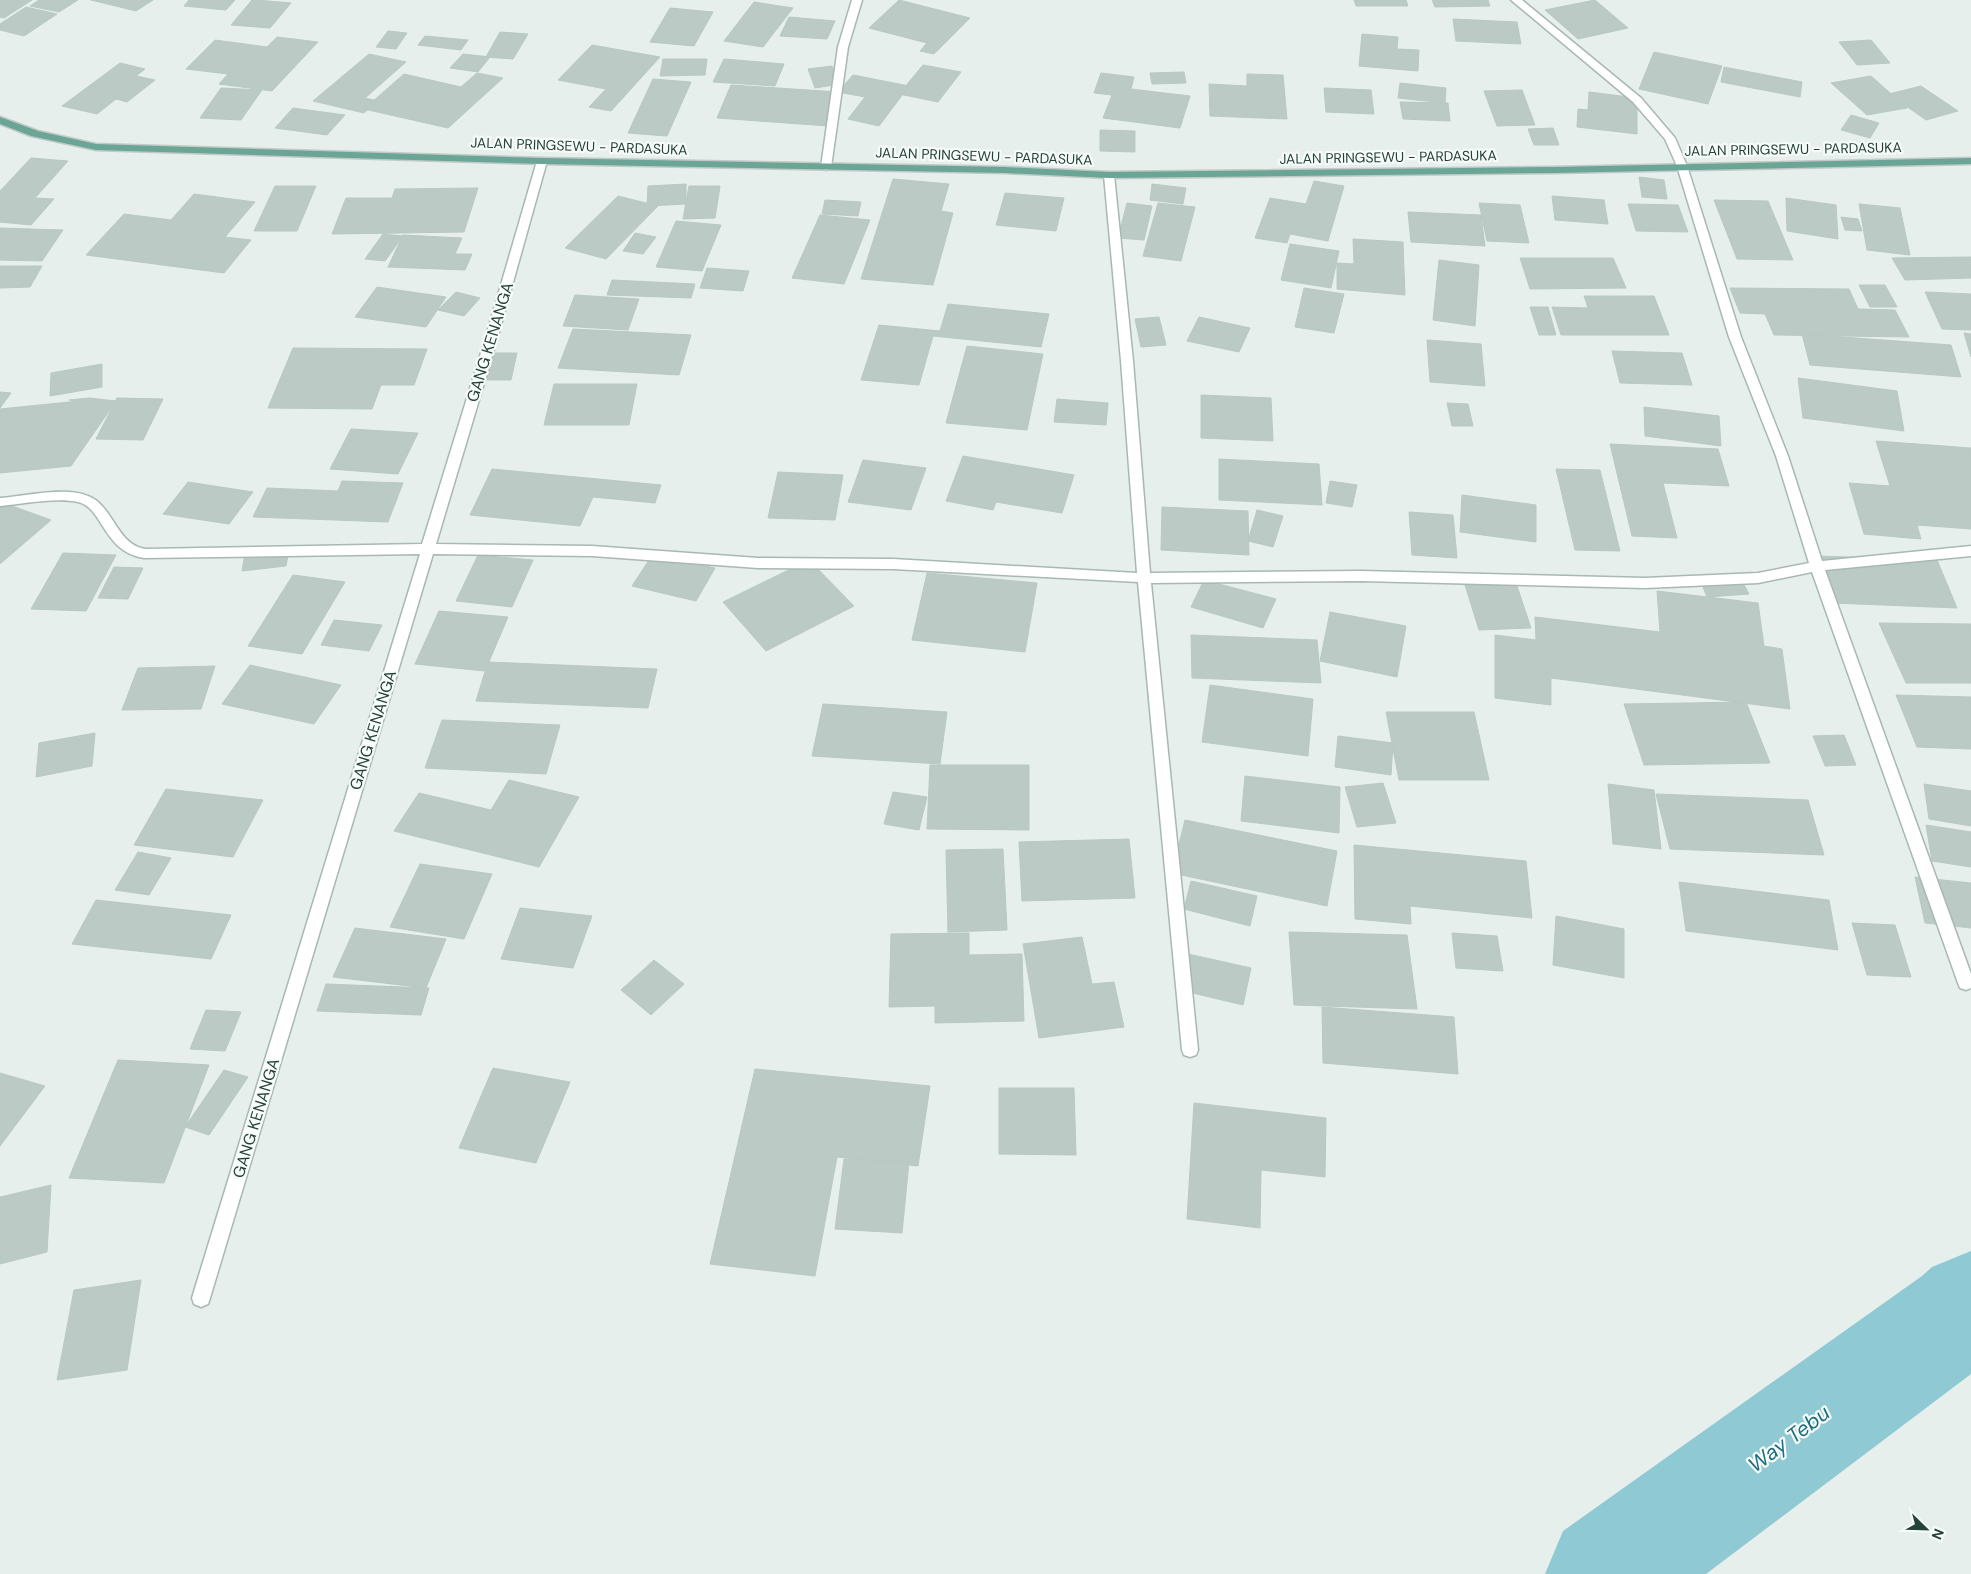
<svg xmlns="http://www.w3.org/2000/svg" width="1971" height="1574" viewBox="0 0 1971 1574" font-family="'DM Sans',sans-serif">
<style>
.lines{fill:none;stroke-linecap:round;stroke-linejoin:round}
.river{fill:#8ec9d4;fill-rule:evenodd}
.building{fill:#bbcac4;stroke:#b8c9c2}
.minor-casing{stroke:#a8b8b2;stroke-width:3}
.primary-casing{stroke:#c2cac8;stroke-width:3}
.minor{fill:#fff;fill-rule:evenodd}
.primary{fill:#6aa596;fill-rule:evenodd}
.labels{text-anchor:middle;dominant-baseline:central;stroke-width:4.5;stroke-linejoin:round;paint-order:stroke}
.far-street-label{font-size:14px;fill:#24423a;stroke:#f7fbf9}
.street-label{font-size:16px;fill:#24423a;stroke:#f7fbf9}
.near-water-label{font-size:21px;font-style:italic;fill:#1c6f80;stroke:#f7fbf9}
</style>
<rect width="100%" height="100%" fill="#e6efeb"/>
<g class="lines">
<polygon class="river" points="1971,1251 1971,1374 1706,1574 1545,1574 1563,1531 1922,1276 1932,1267"/>
</g>
<g class="building">
<polygon points="0,0 32,0 4,18 0,17"/>
<polygon points="39,0 78,0 59,12 30,6"/>
<polygon points="91,0 153,0 136,11"/>
<polygon points="189,0 235,0 226,10 184,6"/>
<polygon points="252,0 256,0 291,3 270,28 231,25"/>
<polygon points="899,0 970,18 934,54 920,51 927,43 869,28"/>
<polygon points="1354,0 1406,0 1408,6 1356,6"/>
<polygon points="1432,0 1488,0 1490,6 1435,7"/>
<polygon points="1595,0 1628,28 1578,39 1545,10"/>
<polygon points="754,2 793,8 763,47 724,41"/>
<polygon points="26,7 57,14 24,36 0,30 0,24"/>
<polygon points="670,8 713,12 694,46 650,42"/>
<polygon points="789,17 835,21 827,39 780,36"/>
<polygon points="1453,19 1517,22 1521,44 1456,41"/>
<polygon points="388,31 407,33 396,49 376,47"/>
<polygon points="500,32 528,34 513,59 486,57"/>
<polygon points="1362,34 1398,37 1397,49 1419,50 1418,71 1359,66"/>
<polygon points="425,36 468,40 461,50 418,45"/>
<polygon points="277,37 318,42 272,91 219,84 228,74 186,69 215,40 267,47"/>
<polygon points="1871,40 1890,63 1857,65 1839,42"/>
<polygon points="592,45 660,57 611,111 589,107 606,89 558,80"/>
<polygon points="1654,52 1722,66 1708,104 1639,89"/>
<polygon points="369,54 406,62 365,98 378,101 364,113 313,101"/>
<polygon points="463,54 490,57 478,72 450,68"/>
<polygon points="663,59 707,59 705,75 660,76"/>
<polygon points="724,59 784,64 775,86 713,82"/>
<polygon points="120,63 145,69 136,76 155,80 127,102 116,99 97,114 62,106"/>
<polygon points="923,65 961,72 938,102 899,94"/>
<polygon points="832,66 840,84 815,88 808,69"/>
<polygon points="1724,67 1802,82 1800,97 1721,82"/>
<polygon points="1184,72 1186,83 1152,84 1150,73"/>
<polygon points="477,73 503,78 448,128 364,109 404,74 461,87"/>
<polygon points="1101,73 1134,77 1131,89 1190,96 1180,128 1103,118 1112,95 1094,93"/>
<polygon points="1247,74 1283,75 1287,119 1210,116 1209,84 1247,86"/>
<polygon points="853,75 909,86 879,126 848,119 865,97 838,92"/>
<polygon points="1871,76 1907,108 1867,115 1831,83"/>
<polygon points="653,79 691,82 667,136 628,133"/>
<polygon points="1400,83 1446,88 1445,103 1398,98"/>
<polygon points="731,85 839,92 828,126 717,118"/>
<polygon points="1921,86 1958,111 1926,120 1889,94"/>
<polygon points="221,88 262,90 241,120 200,118"/>
<polygon points="1324,88 1371,90 1374,114 1326,112"/>
<polygon points="1522,90 1535,125 1497,126 1484,91"/>
<polygon points="1589,92 1637,98 1637,134 1577,127 1578,109 1588,110"/>
<polygon points="1400,102 1448,103 1450,121 1403,119"/>
<polygon points="293,108 345,115 327,135 275,128"/>
<polygon points="1851,115 1879,123 1870,138 1841,130"/>
<polygon points="1553,128 1559,145 1534,145 1528,129"/>
<polygon points="1100,130 1135,131 1135,152 1100,151"/>
<polygon points="31,158 68,161 35,198 54,199 31,225 0,222 0,191"/>
<polygon points="1639,177 1664,180 1667,199 1642,197"/>
<polygon points="893,179 949,184 941,211 953,213 933,285 861,279"/>
<polygon points="1314,181 1344,186 1328,241 1290,234 1287,243 1255,238 1270,198 1306,204"/>
<polygon points="686,184 686,204 647,206 648,186"/>
<polygon points="1152,184 1186,188 1183,204 1150,200"/>
<polygon points="275,186 316,186 297,231 254,231"/>
<polygon points="689,186 720,186 715,218 683,219"/>
<polygon points="478,188 464,232 332,234 346,198 392,198 395,189"/>
<polygon points="1005,193 1064,198 1056,231 996,225"/>
<polygon points="194,194 255,202 225,237 251,240 224,273 86,255 124,214 171,220"/>
<polygon points="618,196 658,206 606,259 565,248"/>
<polygon points="1552,196 1604,200 1608,224 1555,220"/>
<polygon points="1786,198 1836,205 1838,239 1787,231"/>
<polygon points="825,200 861,202 858,216 822,214"/>
<polygon points="1714,200 1768,201 1793,260 1737,259"/>
<polygon points="1127,203 1152,206 1144,240 1118,238"/>
<polygon points="1158,203 1195,207 1181,261 1143,256"/>
<polygon points="1479,203 1520,205 1529,243 1487,241"/>
<polygon points="1628,204 1678,205 1688,232 1636,231"/>
<polygon points="1859,204 1900,208 1910,255 1867,250"/>
<polygon points="1408,212 1481,215 1485,246 1411,242"/>
<polygon points="820,215 870,220 844,284 792,278"/>
<polygon points="1841,217 1858,219 1862,231 1845,230"/>
<polygon points="676,221 721,225 702,271 656,267"/>
<polygon points="0,228 63,230 42,261 0,260"/>
<polygon points="635,233 656,237 643,254 623,251"/>
<polygon points="383,234 403,236 385,261 365,259"/>
<polygon points="403,235 462,238 455,254 472,254 465,270 388,267"/>
<polygon points="1353,239 1403,242 1405,295 1337,289 1337,263 1354,264"/>
<polygon points="1290,244 1339,251 1331,288 1281,280"/>
<polygon points="1971,257 1971,278 1905,280 1892,258"/>
<polygon points="1520,258 1613,258 1626,288 1530,289"/>
<polygon points="1439,260 1479,265 1475,326 1433,320"/>
<polygon points="0,266 42,266 30,287 0,288"/>
<polygon points="707,268 749,271 743,291 700,288"/>
<polygon points="612,280 695,284 691,298 607,295"/>
<polygon points="1859,285 1885,285 1897,307 1870,307"/>
<polygon points="377,287 446,297 426,327 355,317"/>
<polygon points="1304,288 1344,294 1334,333 1295,327"/>
<polygon points="1730,288 1849,289 1858,309 1895,310 1909,337 1774,335 1765,314 1740,313"/>
<polygon points="456,292 480,298 464,316 438,310"/>
<polygon points="1925,292 1971,294 1971,330 1942,329"/>
<polygon points="575,295 639,299 628,330 563,326"/>
<polygon points="1584,296 1654,296 1669,335 1561,335 1552,307 1588,308"/>
<polygon points="948,304 1049,314 1041,347 933,336 919,385 861,380 879,325 940,331"/>
<polygon points="1530,307 1548,307 1556,335 1539,335"/>
<polygon points="1159,317 1166,345 1141,347 1135,319"/>
<polygon points="1199,317 1250,328 1239,352 1187,341"/>
<polygon points="573,329 691,335 679,375 558,368"/>
<polygon points="1964,333 1971,334 1971,357"/>
<polygon points="1802,334 1951,345 1961,377 1810,365"/>
<polygon points="1427,340 1481,344 1485,386 1430,382"/>
<polygon points="967,346 1043,354 1027,430 946,423"/>
<polygon points="293,348 427,349 414,385 381,385 372,409 268,408"/>
<polygon points="1612,351 1682,353 1692,385 1620,383"/>
<polygon points="493,353 517,353 511,380 486,380"/>
<polygon points="102,364 102,387 50,396 51,373"/>
<polygon points="1798,378 1897,391 1904,431 1803,418"/>
<polygon points="554,384 637,384 629,425 544,425"/>
<polygon points="0,392 11,393 0,408"/>
<polygon points="1201,395 1271,398 1273,441 1201,438"/>
<polygon points="89,398 116,401 71,466 0,473 0,409 79,401 69,400"/>
<polygon points="117,398 163,399 143,440 96,439"/>
<polygon points="1057,399 1108,403 1106,425 1054,422"/>
<polygon points="1447,403 1468,404 1473,426 1452,426"/>
<polygon points="1644,407 1719,416 1721,446 1645,436"/>
<polygon points="351,429 418,433 398,474 330,469"/>
<polygon points="1876,441 1971,448 1971,529 1917,525 1921,539 1864,534 1849,483 1890,486"/>
<polygon points="1610,444 1718,449 1729,486 1663,483 1677,538 1632,536"/>
<polygon points="963,456 1074,475 1062,513 996,502 993,510 946,501"/>
<polygon points="1219,459 1319,464 1322,505 1219,500"/>
<polygon points="863,460 926,468 911,510 848,502"/>
<polygon points="492,469 661,485 655,503 593,497 580,526 470,515"/>
<polygon points="1556,469 1600,470 1620,551 1575,550"/>
<polygon points="778,472 843,475 835,520 768,518"/>
<polygon points="342,481 403,483 388,522 253,517 267,488 338,491"/>
<polygon points="1330,481 1357,485 1352,507 1326,503"/>
<polygon points="188,482 253,492 229,524 163,514"/>
<polygon points="1462,495 1536,505 1536,542 1460,532"/>
<polygon points="1,502 51,520 0,564 0,503"/>
<polygon points="1162,507 1248,511 1249,555 1161,550"/>
<polygon points="1257,510 1283,516 1273,547 1248,541"/>
<polygon points="1409,512 1453,515 1457,558 1412,555"/>
<polygon points="289,549 286,566 242,571 245,553"/>
<polygon points="63,553 116,555 86,611 31,609"/>
<polygon points="653,554 715,568 696,601 632,586"/>
<polygon points="478,555 533,560 512,607 456,601"/>
<polygon points="1818,556 1937,560 1957,608 1834,603"/>
<polygon points="809,560 854,606 766,651 723,602"/>
<polygon points="114,567 143,568 128,599 98,598"/>
<polygon points="927,573 1037,583 1025,652 912,640"/>
<polygon points="293,575 345,582 302,654 248,646"/>
<polygon points="1741,579 1749,594 1707,597 1700,580"/>
<polygon points="1204,580 1276,599 1263,628 1191,607"/>
<polygon points="1516,583 1531,628 1479,630 1465,585"/>
<polygon points="1657,591 1758,603 1764,646 1782,649 1790,709 1551,678 1551,705 1495,698 1495,635 1536,640 1535,617 1660,632"/>
<polygon points="439,611 508,617 485,671 415,664"/>
<polygon points="1330,612 1406,626 1397,677 1320,661"/>
<polygon points="334,620 382,625 369,651 321,645"/>
<polygon points="1879,623 1971,624 1971,683 1906,683"/>
<polygon points="1191,635 1317,640 1321,683 1192,678"/>
<polygon points="488,662 657,669 648,708 476,701"/>
<polygon points="250,665 341,685 314,724 222,704"/>
<polygon points="215,666 201,709 122,710 138,668"/>
<polygon points="1210,685 1313,699 1308,756 1202,742"/>
<polygon points="1896,695 1971,697 1971,749 1917,747"/>
<polygon points="1746,702 1770,763 1644,765 1624,704"/>
<polygon points="823,704 947,712 940,764 812,756"/>
<polygon points="1386,712 1474,712 1489,780 1399,780"/>
<polygon points="442,720 560,725 546,774 425,768"/>
<polygon points="95,733 92,766 36,777 39,743"/>
<polygon points="1844,735 1856,765 1825,766 1813,736"/>
<polygon points="1338,736 1393,743 1391,775 1335,767"/>
<polygon points="930,765 1029,765 1029,830 927,829"/>
<polygon points="1245,776 1340,787 1339,833 1241,821"/>
<polygon points="509,780 579,797 539,867 394,831 419,793 491,810"/>
<polygon points="1383,783 1396,823 1357,827 1345,787"/>
<polygon points="1608,784 1654,790 1661,849 1613,844"/>
<polygon points="1924,784 1971,791 1971,826 1929,819"/>
<polygon points="166,789 263,800 233,857 134,845"/>
<polygon points="893,792 927,797 919,830 884,824"/>
<polygon points="1656,794 1808,800 1824,855 1670,849"/>
<polygon points="1185,820 1337,851 1327,906 1172,873"/>
<polygon points="1926,825 1971,832 1971,867 1932,861"/>
<polygon points="1129,839 1135,898 1022,901 1019,842"/>
<polygon points="1354,845 1526,861 1532,918 1410,906 1411,924 1355,919"/>
<polygon points="1003,849 1007,930 948,932 946,850"/>
<polygon points="138,852 171,858 149,895 115,890"/>
<polygon points="420,864 492,874 464,939 390,927"/>
<polygon points="1915,877 1971,883 1971,928 1925,923"/>
<polygon points="1191,881 1257,896 1250,926 1184,909"/>
<polygon points="1679,882 1829,900 1838,950 1686,931"/>
<polygon points="96,900 231,915 211,959 72,944"/>
<polygon points="520,908 592,916 573,968 501,959"/>
<polygon points="1556,916 1624,929 1624,978 1553,965"/>
<polygon points="1852,923 1895,925 1911,977 1867,975"/>
<polygon points="355,928 446,939 426,988 333,977"/>
<polygon points="1289,932 1407,935 1417,1009 1294,1005"/>
<polygon points="969,933 969,955 1022,954 1024,1021 935,1023 935,1006 889,1007 891,934"/>
<polygon points="1452,933 1497,936 1503,971 1456,968"/>
<polygon points="1082,937 1092,984 1114,982 1124,1027 1039,1038 1023,944"/>
<polygon points="1188,954 1251,968 1243,1005 1180,990"/>
<polygon points="654,960 684,984 651,1015 621,990"/>
<polygon points="326,984 429,988 421,1015 317,1011"/>
<polygon points="1322,1007 1454,1017 1458,1074 1323,1063"/>
<polygon points="206,1010 241,1012 225,1051 190,1049"/>
<polygon points="118,1060 209,1065 164,1183 69,1178"/>
<polygon points="493,1068 570,1082 536,1163 459,1148"/>
<polygon points="755,1069 930,1086 918,1166 837,1157 815,1276 710,1264"/>
<polygon points="224,1070 248,1077 209,1135 185,1127"/>
<polygon points="0,1073 45,1086 0,1146"/>
<polygon points="999,1088 1074,1088 1076,1155 999,1154"/>
<polygon points="1194,1103 1326,1118 1325,1177 1261,1170 1260,1228 1187,1219"/>
<polygon points="844,1159 909,1162 902,1233 835,1229"/>
<polygon points="51,1185 47,1252 0,1264 0,1197"/>
<polygon points="141,1280 127,1370 57,1380 74,1290"/>
</g>
<g class="lines">
<defs>
<g id="minor">
<polygon points="852,0 862,0 848,47 831,167 826,170 821,167 838,47"/>
<path d="M1511,0H1522L1641,98L1675,138L1687,166L1741,337L1788,456L1822,561L1971,546V556L1825,570L1971,974V988L1966,990L1960,988L1958,983L1812,572L1758,583L1645,588L1361,581L1151,583L1198,1050L1196,1055L1190,1057L1184,1055L1182,1050L1138,582L893,569L758,568L592,556L433,554L210,1298L208,1304L201,1307L194,1304L192,1298L420,554L144,558C103,552 103,507 78,502C56,497 23,504 0,506V498C25,496 66,486 88,496C114,506 116,545 146,549L422,544L484,343L537,161L542,158L547,161L496,343L436,544L592,546L758,558L893,559L1137,573L1121,361L1104,175L1109,172L1114,175L1133,361L1150,573L1361,571L1645,578L1758,573L1809,563L1776,456L1729,337L1677,166L1665,139L1633,102Z"/>
</g>
<polygon id="primary" points="0,117 38,131 96,144 542,158 1005,167 1109,172 1555,167 1971,158 1971,164 1555,173 1109,178 1005,173 542,164 96,150 31,136 0,124"/>
</defs>
<use href="#minor" class="minor-casing"/>
<use href="#primary" class="primary-casing"/>
<use href="#minor" class="minor"/>
<use href="#primary" class="primary"/>
</g>
<g class="labels">
<g class="far-street-label">
<text transform="translate(579 146) rotate(2)">JALAN PRINGSEWU - PARDASUKA</text>
<text transform="translate(1793 149) rotate(-1)">JALAN PRINGSEWU - PARDASUKA</text>
<text transform="translate(984 156) rotate(2)">JALAN PRINGSEWU - PARDASUKA</text>
<text transform="translate(1388 157) rotate(-1)">JALAN PRINGSEWU - PARDASUKA</text>
</g>
<g class="street-label">
<text transform="translate(490 342) rotate(-73)">GANG KENANGA</text>
<text transform="translate(373 730) rotate(-73)">GANG KENANGA</text>
<text transform="translate(256 1118) rotate(-73)">GANG KENANGA</text>
</g>
<g class="near-water-label">
<text transform="translate(1789 1439) rotate(-37)">Way Tebu</text>
</g>
</g>
<g transform="translate(1926 1529) rotate(113)" stroke="#f7fbf9" stroke-width="4" paint-order="stroke">
<path d="M0-4L9 19L0 12L-9 19Z" fill="#24423a"/>
<text y="-8" font-size="14" font-weight="bold" text-anchor="middle" fill="#24423a">N</text>
</g>
</svg>
